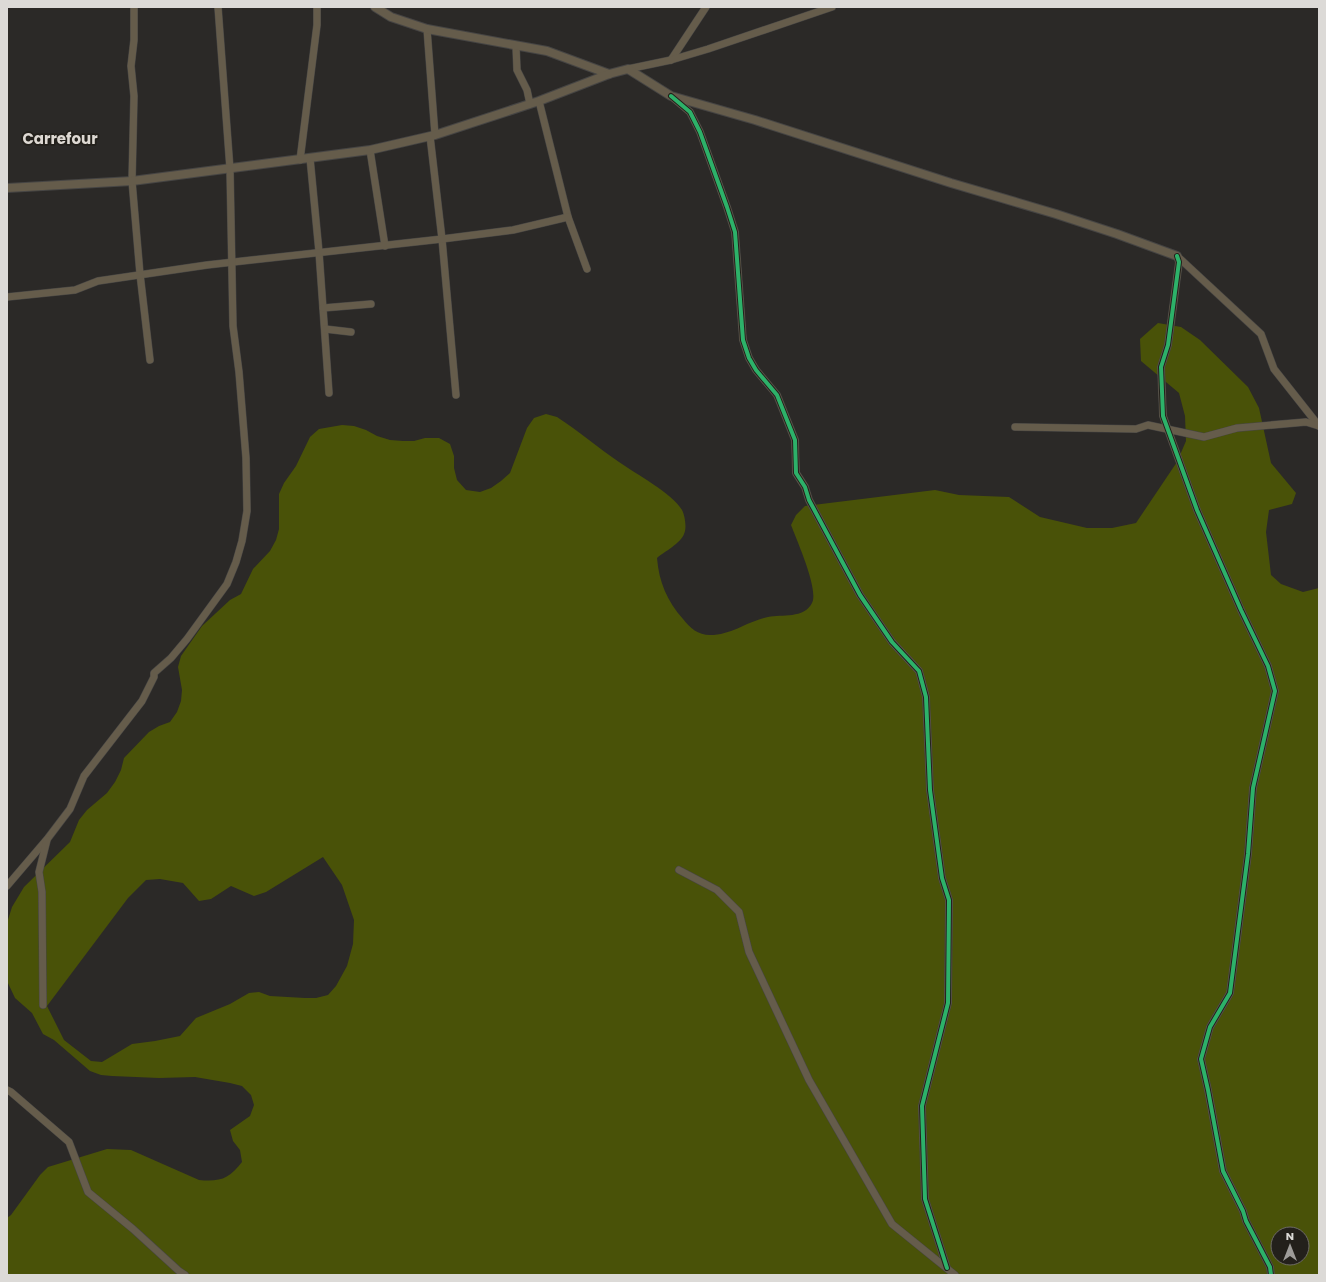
<svg xmlns="http://www.w3.org/2000/svg" width="1326" height="1282" viewBox="0 0 1326 1282" font-family="Poppins,sans-serif">
<style>
.green{fill:#495208;fill-rule:evenodd}
.lines{fill:none;stroke-linecap:round;stroke-linejoin:round}
.minor-casing{stroke:#464544;stroke-width:8}
.tertiary-casing{stroke:#464544;stroke-width:10}
.minor{stroke:#655c4b;stroke-width:7}
.tertiary{stroke:#655c4b;stroke-width:8}
.cycleway-casing{stroke:#23201b;stroke-width:6}
.cycleway{stroke:#2db169;stroke-width:4}
.labels{text-anchor:middle;dominant-baseline:central;stroke-width:3.5;stroke-linejoin:round;paint-order:stroke}
.district-label{font-size:15px;font-weight:bold;fill:#ded9d3;stroke:#23201b}
</style>
<rect width="100%" height="100%" fill="#2b2927"/>
<path class="green" d="M1158,323L1181,327L1200,340L1248,387L1259,408L1271,463L1296,493L1292,504L1269,510L1266,532L1271,575L1281,584L1303,592L1319,588V1275H7V1218L11,1215L40,1175L48,1167L107,1149L131,1150L199,1180C220,1182 229,1179 242,1162L240,1150L233,1141L230,1130L250,1116L254,1105L251,1095L242,1086L230,1083L195,1077L159,1078L112,1076L101,1075L90,1071L54,1040L43,1034L32,1013L15,998L7,981V923L12,907L24,887L70,842L79,820L87,810L107,793L115,782L121,770L124,758L149,732L159,726L170,722L177,712L181,701L182,690L178,667L181,656L202,626L230,600L241,594L253,569L270,551L276,540L279,529V494L284,483L296,466L310,437L319,429L342,425L354,426L366,430L377,436L390,440L403,441H414L425,438H439L450,444L454,456V468L457,480L466,490L480,492L491,488L501,481L510,473L527,428L534,418L546,414L557,417C579,431 598,448 619,462C636,474 672,493 682,510C685,516 687,528 684,534C681,543 664,552 657,558C659,582 667,601 683,619C690,628 698,635 710,635C732,635 747,621 768,617C782,614 804,619 812,603C819,590 797,541 791,525L796,515L805,506L935,490L959,495L1009,497L1040,517L1087,528H1112L1136,523L1177,462L1186,441L1185,416L1179,393L1141,361L1140,339ZM323,857L342,885L354,920L353,944L347,966L336,986L328,995L316,998H305L270,996L259,992L249,993L230,1004L196,1018L180,1036L155,1041L132,1044L102,1062L91,1061L64,1040L47,1006L128,898L146,880L160,879L183,883L199,901L211,899L231,886L254,896L266,892ZM1278,1234H1302V1258H1278Z"/>
<g class="lines">
<defs>
<g id="minor">
<polyline points="134,7 134,40 131,66 134,96 132,181 140,274 150,360"/>
<polyline points="427,29 435,135"/>
<polyline points="516,46 517,70 527,90 530,104"/>
<polyline points="671,60 706,7"/>
<polyline points="628,69 671,60 708,49 832,7"/>
<polyline points="671,96 690,112 700,132 727,207 735,232 743,340 749,358 756,370 777,395 795,440 796,473 805,487 809,500 860,595 892,642 919,671 926,697 930,790 942,878 949,900 948,1003 922,1106 925,1199 947,1268"/>
<polyline points="539,101 568,217 587,269"/>
<polyline points="430,136 442,239 456,395"/>
<polyline points="370,150 385,246"/>
<polyline points="310,158 319,252 329,393"/>
<polyline points="300,160 317,25 317,7"/>
<polyline points="1177,256 1179,262 1168,345 1161,367 1163,416 1197,510 1241,610 1268,666 1275,691 1253,788 1248,854 1230,993 1210,1027 1201,1059 1208,1090 1223,1171 1243,1211 1246,1221 1270,1267 1271,1275"/>
<polyline points="1177,256 1261,334 1274,369 1319,426"/>
<polyline points="7,297 75,290 98,281 207,265 442,239 513,230 568,217"/>
<polyline points="323,308 371,304"/>
<polyline points="325,329 351,332"/>
<polyline points="1015,427 1136,429 1148,425 1204,437 1237,428 1306,422 1319,426"/>
<polyline points="679,870 717,890 739,912 749,952 809,1080 892,1224 955,1275"/>
<polyline points="7,886 48,838 70,809 84,776 142,701 154,677 154,673 171,658 187,639 227,584 236,562 242,541 247,511 246,458 239,372 233,326 230,169 218,7"/>
<polyline points="43,1005 42,892 39,872 47,840"/>
<polyline points="7,1090 11,1092 69,1142 88,1192 133,1229 179,1271 185,1275"/>
</g>
<g id="tertiary">
<polyline points="375,7 391,17 427,29 547,51 609,74"/>
<polyline points="7,188 132,181 370,150 435,135 539,101 609,74 628,69 671,96 755,120 951,183 1056,214 1117,234 1177,256"/>
</g>
</defs>
<use href="#minor" class="minor-casing"/>
<use href="#tertiary" class="tertiary-casing"/>
<use href="#minor" class="minor"/>
<use href="#tertiary" class="tertiary"/>
<defs>
<g id="cycleway">
<polyline points="671,96 690,112 700,132 727,207 735,232 743,340 749,358 756,370 777,395 795,440 796,473 805,487 809,500 860,595 892,642 919,671 926,697 930,790 942,878 949,900 948,1003 922,1106 925,1199 947,1268"/>
<polyline points="1177,256 1179,262 1168,345 1161,367 1163,416 1197,510 1241,610 1268,666 1275,691 1253,788 1248,854 1230,993 1210,1027 1201,1059 1208,1090 1223,1171 1243,1211 1246,1221 1270,1267 1271,1275"/>
</g>
</defs>
<use href="#cycleway" class="cycleway-casing"/>
<use href="#cycleway" class="cycleway"/>
</g>
<g class="labels">
<g class="district-label">
<text x="60" y="138">Carrefour</text>
</g>
</g>
<rect width="1326" height="1282" fill="none" stroke="#dcdad7" stroke-width="16"/>
<g transform="translate(1290 1246)"><circle r="19" fill="#23201b" stroke="#6d6a66"/>
<path d="M0-3L7 15L0 10L-7 15Z" fill="#9e9c99"/>
<text y="-6" font-size="11" font-weight="bold" text-anchor="middle" fill="#dcdad7">N</text>
</g>
</svg>
